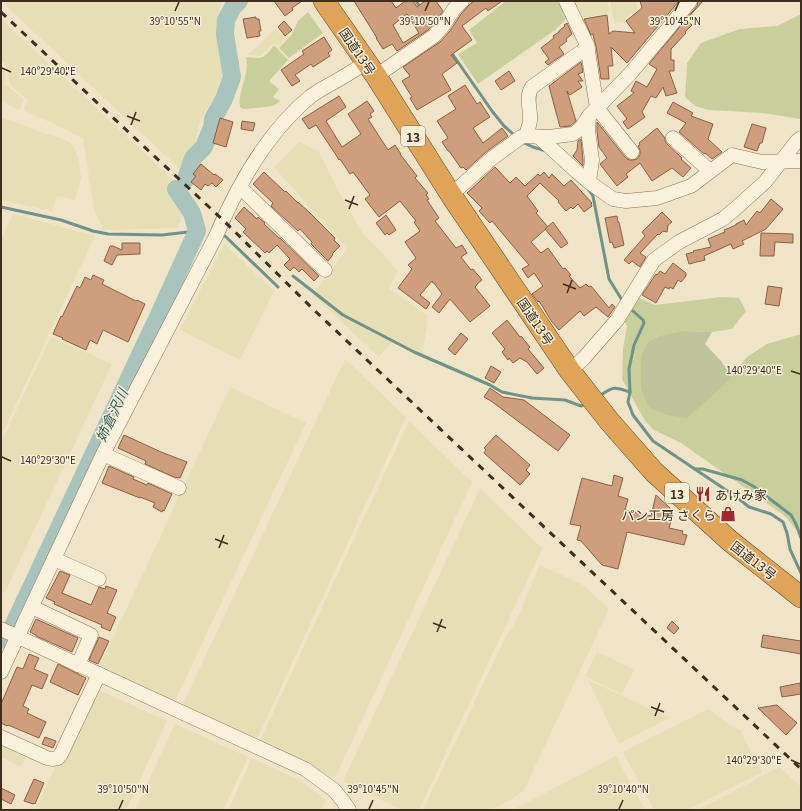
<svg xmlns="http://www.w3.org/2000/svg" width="802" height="811" viewBox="0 0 802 811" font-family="Georgia,'Noto Sans JP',serif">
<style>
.farmland{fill:#e6deb5}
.green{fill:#c9cf9b}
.cemetery{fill:#bfc49a}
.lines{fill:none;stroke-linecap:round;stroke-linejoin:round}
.stream{stroke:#6f938a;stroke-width:3}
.river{stroke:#a9c4bc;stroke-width:18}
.building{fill:#cf9f7d;stroke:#8d5f41;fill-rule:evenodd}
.minor-casing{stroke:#8d765c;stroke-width:15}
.highway-casing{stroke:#5b4430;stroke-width:22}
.minor{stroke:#faf1dc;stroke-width:14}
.highway{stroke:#e0a458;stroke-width:21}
.rail{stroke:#3d2e20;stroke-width:3;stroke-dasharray:7 7;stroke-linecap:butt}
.ticks{fill:none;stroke:#3d2e20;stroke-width:1.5}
.labels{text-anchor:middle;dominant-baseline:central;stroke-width:3;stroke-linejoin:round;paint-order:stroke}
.shield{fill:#f7eed8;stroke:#756857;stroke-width:1}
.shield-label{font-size:12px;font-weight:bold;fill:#3d2e20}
.street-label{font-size:13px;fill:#3d2e20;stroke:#f7eed8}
.poi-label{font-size:13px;fill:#3d2e20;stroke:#f7eed8;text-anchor:start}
.water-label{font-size:14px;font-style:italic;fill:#2f5d5a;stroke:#f7eed8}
.ticks-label{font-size:10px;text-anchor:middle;fill:#3d2e20;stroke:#f7eed8;stroke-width:3;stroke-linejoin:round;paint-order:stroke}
</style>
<rect width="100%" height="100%" fill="#f0e4c8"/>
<g class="farmland">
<polygon points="1,1 222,1 217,23 221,45 223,70 217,94 200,120 196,139 191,154 182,171"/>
<polygon points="572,1 608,1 609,13 581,18"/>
<polygon points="610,1 636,1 638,11 630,14 623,22 614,23"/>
<polygon points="1,19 173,180 167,189 180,200 183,212 181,220 177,228 104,230 94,210 83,138 24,110 27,99 10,84 7,70 4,62 1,61"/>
<polygon points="275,29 285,39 278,46 274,43 261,56 247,55 255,49"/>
<polygon points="1,65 5,72 5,84 23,99 20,110 1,102"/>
<polygon points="1,117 40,132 55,136 68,141 75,149 79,160 81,178 75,200 57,196 52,211 1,200"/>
<polygon points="300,142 319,152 339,192 362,232 398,271 389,289 428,316 422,356 393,341 379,357 313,295 347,249 274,167"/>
<polygon points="13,214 55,225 95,236 1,436 1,239"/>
<polygon points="224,244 274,291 240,360 180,330"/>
<polygon points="51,337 112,364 6,590 1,595 1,443"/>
<polygon points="345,359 406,417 256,741 182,706"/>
<polygon points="230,387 306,423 174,703 99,668"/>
<polygon points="409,421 472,482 335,778 259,743"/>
<polygon points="480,488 536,543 543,547 419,810 401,810 343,781"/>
<polygon points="540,565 583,585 609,609 526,786 522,792 515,797 491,810 423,810 505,638 517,619"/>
<polygon points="597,652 634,670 622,694 585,676"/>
<polygon points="588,680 670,718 619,744"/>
<polygon points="97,689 167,721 126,810 35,810 56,766 66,756"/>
<polygon points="709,709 729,725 740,730 762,772 688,810 654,810 623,752"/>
<polygon points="175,724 248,757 223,810 135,810"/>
<polygon points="1,743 27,755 21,767 1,757"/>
<polygon points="616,756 645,810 513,810"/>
<polygon points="252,758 298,780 326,800 321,810 228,810"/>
<polygon points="780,767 801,787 801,810 697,810"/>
</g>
<g class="green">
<polygon points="506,1 561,1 568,17 555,30 478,84 458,54 477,43 469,30"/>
<polygon points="308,12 323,33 289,58 279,48 292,34 298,21"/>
<polygon points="801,14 801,119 763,113 709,110 695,106 685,97 687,63 701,43 740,29 777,26"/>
<path d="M274,45L288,60L269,81L279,89L273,97L280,101L273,106L247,109H243L240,107C238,96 244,84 246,73C247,67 247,62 246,57C263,59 264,59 274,45Z"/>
<polygon points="722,297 739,298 746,311 732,329 712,332 685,331 726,383 747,357 767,344 801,334 801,536 785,516 681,443 654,430 645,421 622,379 623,349 627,326 623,319 630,302 639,298 655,305"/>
</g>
<polygon class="cemetery" points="685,331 712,332 705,344 721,361 732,377 726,383 687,418 667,415 649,407 641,389 641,357 648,342 660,336"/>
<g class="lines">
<g class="stream">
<polyline points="416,1 421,8"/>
<polyline points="451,52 492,111 504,126 512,133"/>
<polyline points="524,143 533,147 546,151"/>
<polyline points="588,189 593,196 609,279 622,300"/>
<polyline points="1,207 61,220 93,231 108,234 162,235 197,231"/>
<polyline points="225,236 278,287"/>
<polyline points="293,276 343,315 414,352 490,385 502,392 532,398 565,400 581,406 586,404"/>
<polyline points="630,392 629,369 634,345 644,323 643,320 633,311"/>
<path d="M601,395C614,386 615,387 630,392L628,402L633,415L653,441L729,492L733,494L749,507L771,514L783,522L787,533L790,549L801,573"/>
<polyline points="695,469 703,469 742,480 753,486 791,515 796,524 801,538"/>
</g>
<g class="river">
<polyline points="186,179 193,158 204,147 212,127 213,119 224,99 232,77 225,34 226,20 233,7 239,1"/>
<polyline points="1,640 13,626 162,308 197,231 192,213 176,189"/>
</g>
</g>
<g class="building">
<polygon points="274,1 302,1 292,8 293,10 285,16"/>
<path d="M354,1H391L396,8L405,1H413L417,7L425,1H436L443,11L436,21L428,30L397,51L392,44L383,49L376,38H377ZM407,14L419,33L403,43L393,25Z"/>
<polygon points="474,1 502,1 488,11 486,8 462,26 472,40 451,55 457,63 442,74 451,90 417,110 410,98 412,97 402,81 410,76 403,67 440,42 450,31 461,14 470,4"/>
<polygon points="640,1 679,1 627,63 611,47 613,66 608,66 609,79 601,79 596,46 594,39 593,34 591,35 584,19 607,15 609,34 613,31 635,33 626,21 642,8"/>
<polygon points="698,1 703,1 686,20 692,25 685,32 686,33 671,49 671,60 674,60 674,71 669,71 677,93 666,96 663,87 656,98 651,96 642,112 645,117 628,129 623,122 627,119 617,106 634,93 631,91 636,81 647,87 657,69 649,64 697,6"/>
<polygon points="256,17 256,19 259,19 261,31 259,31 260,36 247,38 243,19"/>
<polygon points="284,21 292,30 285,36 278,27"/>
<polygon points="567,23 572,34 566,39 567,41 559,47 564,54 548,65 545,62 549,59 541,48 554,38 553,36 559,32 559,31 565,26 564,25"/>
<polygon points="324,37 332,50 328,53 330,56 313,67 311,64 295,75 300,81 292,86 281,70 304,54 302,51"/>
<polygon points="581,62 583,72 578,74 583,81 578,81 582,87 570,95 567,91 576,121 570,126 560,127 549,86"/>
<polygon points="509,71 515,81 501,90 495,81"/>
<polygon points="465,85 477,104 480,102 490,117 473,128 483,143 502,128 508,136 486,152 466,170 463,167 461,168 449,151 448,151 442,142 448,138 437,121 456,109 448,96"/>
<polygon points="339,96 346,107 326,121 342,147 361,134 348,114 367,101 374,111 370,114 372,117 368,119 388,150 395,145 401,154 400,154 417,176 415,178 428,193 426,195 429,199 427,200 439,218 435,221 456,248 462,245 467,253 461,257 471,270 473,269 482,280 477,284 477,285 475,287 490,306 470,322 450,299 439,313 432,307 442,294 434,283 433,283 432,281 420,295 430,303 426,309 398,288 412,269 408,265 416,258 405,242 420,231 414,222 416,221 400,201 379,217 365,199 370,195 353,172 350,174 340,159 339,160 336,155 316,125 309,129 302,119"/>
<polygon points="673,102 693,113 691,116 713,124 708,139 722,152 712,159 705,153 704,154 679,132 686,123 667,113"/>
<polygon points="220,118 233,122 226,147 213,143"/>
<polygon points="242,121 255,123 253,131 241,129"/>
<polygon points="597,122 625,157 629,160 633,160 637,159 640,155 640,150 638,146 640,145 639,143 657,128 665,138 665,141 667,144 682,158 681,159 691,168 683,177 672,168 652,181 640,163 626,174 628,177 617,186 600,164 607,158 599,147 597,131"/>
<polygon points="752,124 766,128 762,143 760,143 757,151 744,147"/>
<polygon points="581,139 583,160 583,166 573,156 577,150 578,141"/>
<polygon points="201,164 214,175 215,174 223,180 216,187 212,183 208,186 205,184 201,190 191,182 196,176 193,174"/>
<polygon points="495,167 510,183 516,177 525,186 538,174 540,176 544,172 549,178 552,174 564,186 571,180 592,203 591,204 592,206 584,212 578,204 573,209 571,207 566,211 558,202 559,201 540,183 527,196 538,211 536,213 548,227 531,242 541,253 548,248 563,269 565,268 571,275 569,276 580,288 586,284 589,287 591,286 609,308 612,304 615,307 608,317 596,307 584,316 580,311 559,330 552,322 539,301 538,302 532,294 543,286 534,273 528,278 522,269 529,265 492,221 490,223 479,211 482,208 467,193"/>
<polygon points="264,172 285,192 286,191 298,203 298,202 309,212 335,238 334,240 340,246 333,253 332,256 328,261 311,244 312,242 300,229 298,231 271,206 273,203 253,184"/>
<polygon points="771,199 783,209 766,229 742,241 744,244 733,249 731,244 704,256 705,260 689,264 686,254 694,252 693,251 711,247 708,239 725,232 724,230 736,225 736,224 744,220 746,225 757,211 760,213"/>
<polygon points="244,207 257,219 258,217 265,223 264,224 279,238 280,238 319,276 314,281 302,269 299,272 294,267 290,271 284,265 290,259 277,245 269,253 267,251 265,253 243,232 246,229 235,218"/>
<polygon points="662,212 672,222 668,225 667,232 663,231 659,235 658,234 640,253 646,257 640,267 632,261 629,264 624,260 645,236 642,232"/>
<polygon points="386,215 396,230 389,235 387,233 385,235 376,223"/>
<polygon points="617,216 618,222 619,222 624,245 614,248 612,242 610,243 605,218"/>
<polygon points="553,222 568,243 561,248 545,229"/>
<polygon points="761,233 793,234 793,243 775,242 774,256 760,256"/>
<polygon points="122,243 140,243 140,254 117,255 112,265 104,261 110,246 113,246 122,250"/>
<polygon points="673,263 686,273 686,276 681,282 678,280 673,289 670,287 669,289 665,287 656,303 642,295 656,274 657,275 660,271 665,274"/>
<polygon points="93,275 104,280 102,284 136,301 137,300 145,304 128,342 103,330 97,344 90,340 86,350 62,339 63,338 53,334 61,316 62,317 77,286 80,288 85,277 91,280"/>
<polygon points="768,286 782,288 779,306 765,304"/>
<polygon points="507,320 520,337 521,336 530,347 528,349 544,368 537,374 527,362 520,358 513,363 509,358 508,360 502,352 505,349 492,333"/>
<polygon points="461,333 468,339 455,355 448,349"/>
<polygon points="491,366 501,372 494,383 485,378"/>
<polygon points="490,388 503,397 524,400 570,435 558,451 491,401 484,397"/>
<polygon points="124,435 161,452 187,462 180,478 174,477 145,464 146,461 118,448"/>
<polygon points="496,435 530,465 526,470 530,474 520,485 484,453 486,450 484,448"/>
<polygon points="109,466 134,477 133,479 147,485 148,483 172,494 164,511 163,510 162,512 153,507 155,503 140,497 140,498 102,483"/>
<polygon points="614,475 623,478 618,496 628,499 625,510 651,516 656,495 670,508 668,520 671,521 669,528 683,531 682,534 687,535 684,545 627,532 618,569 602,565 581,541 577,540 581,526 570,524 582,478 612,486"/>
<polygon points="60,571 70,575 62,593 84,602 91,605 99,587 105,589 106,586 117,590 107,613 116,617 110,631 101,627 102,625 69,611 70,611 54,604 55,602 46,598"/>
<polygon points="36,619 78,638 72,652 36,636 36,635 30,632"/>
<polygon points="672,621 679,628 674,634 667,628"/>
<polygon points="763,635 801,641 801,654 761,647"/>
<polygon points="99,637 109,641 98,664 89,660"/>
<polygon points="29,654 39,658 34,669 48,675 42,689 32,685 23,706 29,709 27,713 46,722 39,738 8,725 7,726 1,723 1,704 17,667 23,669"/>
<polygon points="58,664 86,678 78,695 50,682"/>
<polygon points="800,683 801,694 782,697 780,687"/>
<polygon points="777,705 797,723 786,735 758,708"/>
<polygon points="45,737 56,741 53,748 42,744"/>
<polygon points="34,779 44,783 35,804 34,803 33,804 24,801"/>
<polygon points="1,788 15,795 11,804 1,799"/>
</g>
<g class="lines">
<defs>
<g id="minor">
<polyline points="566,1 587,45 597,108 632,152"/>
<polyline points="376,76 434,36 443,26 454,9 462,1"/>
<polyline points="589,116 588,131 592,160 589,182 613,199 626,201 657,198 691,186 732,155 762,162 801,161"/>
<path d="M526,136C527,131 530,125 530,120C531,109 525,97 532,87L588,47"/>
<polyline points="539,137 576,171 589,182"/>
<polyline points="673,138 710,171"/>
<polyline points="240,187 325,270"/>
<polyline points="451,195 491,159 521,137 526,136 549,137 573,134 581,128 589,116 629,75 671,25 690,1"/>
<polyline points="570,371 584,358 617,320 654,260 679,242 723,219 735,209 765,182 797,141 801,138"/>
<polyline points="103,454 179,488"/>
<polyline points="54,559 99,579"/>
<polyline points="32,607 91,635 78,665"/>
<polyline points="1,629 305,769 334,790 343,801 349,810"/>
<path d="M1,672L103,454L216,236C238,184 267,132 311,96C317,92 323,88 329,85C342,78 354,70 366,63"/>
<polyline points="1,737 47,758 52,759 58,758 61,754 99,674"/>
</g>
<polyline id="highway" points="324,1 376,76 451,195 570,371 610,422 654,472 730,541 801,597"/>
</defs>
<use href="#minor" class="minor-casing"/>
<use href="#highway" class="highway-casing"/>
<use href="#minor" class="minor"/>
<use href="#highway" class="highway"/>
<polyline class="rail" points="1,12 108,113 223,220 314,310 523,507 801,769"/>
</g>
<path class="ticks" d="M175,11L179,2M425,11L429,2M675,11L679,2M2,68L11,72M127,116L140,121M131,125L136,112M345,200L358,205M349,209L354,196M563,284L576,289M567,293L572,280M791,371L800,374M2,457L11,461M215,539L228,544M219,548L224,535M433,623L446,628M437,632L442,619M651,707L664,712M655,716L660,703M791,760L800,764M119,809L123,800M369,809L373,800M619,809L623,800"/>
<defs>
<symbol id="restaurant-bare" viewBox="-9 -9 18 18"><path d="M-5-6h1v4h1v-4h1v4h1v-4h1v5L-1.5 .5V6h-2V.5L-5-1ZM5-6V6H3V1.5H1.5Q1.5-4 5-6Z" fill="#9e2a2b" stroke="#f7eed8" stroke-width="2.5" paint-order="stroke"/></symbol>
<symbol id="shop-bare" viewBox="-9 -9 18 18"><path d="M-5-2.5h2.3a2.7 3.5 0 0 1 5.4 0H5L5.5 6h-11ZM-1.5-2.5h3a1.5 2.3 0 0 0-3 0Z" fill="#9e2a2b" stroke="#f7eed8" stroke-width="2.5" paint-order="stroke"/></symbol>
</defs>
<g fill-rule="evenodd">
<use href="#restaurant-bare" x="692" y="483" width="22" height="22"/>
<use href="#shop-bare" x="717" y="503" width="22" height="22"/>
</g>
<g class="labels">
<g class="shield">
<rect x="401" y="126" width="24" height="20" rx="3"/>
<rect x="665" y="483" width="24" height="20" rx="3"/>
</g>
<g class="shield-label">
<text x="413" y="136">13</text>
<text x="677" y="493">13</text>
</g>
<g class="street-label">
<text transform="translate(358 51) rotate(56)">国道13号</text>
<text transform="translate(536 321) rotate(56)">国道13号</text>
<text transform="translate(754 560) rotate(38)">国道13号</text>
</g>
<g class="poi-label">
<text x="715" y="494">あけみ家</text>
<text x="716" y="514" text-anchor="end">パン工房 さくら</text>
</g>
<g class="water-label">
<text transform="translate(111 415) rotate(-65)">姉倉沢川</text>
</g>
</g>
<g class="ticks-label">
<text x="175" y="25">39°10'55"N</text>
<text x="425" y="25">39°10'50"N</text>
<text x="675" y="25">39°10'45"N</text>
<text x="48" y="75">140°29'40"E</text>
<text x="754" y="374">140°29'40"E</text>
<text x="48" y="464">140°29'30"E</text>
<text x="754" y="764">140°29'30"E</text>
<text x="123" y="793">39°10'50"N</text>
<text x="373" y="793">39°10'45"N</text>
<text x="623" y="793">39°10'40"N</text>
</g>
<rect width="802" height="811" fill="none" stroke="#3d2e20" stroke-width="4"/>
</svg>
